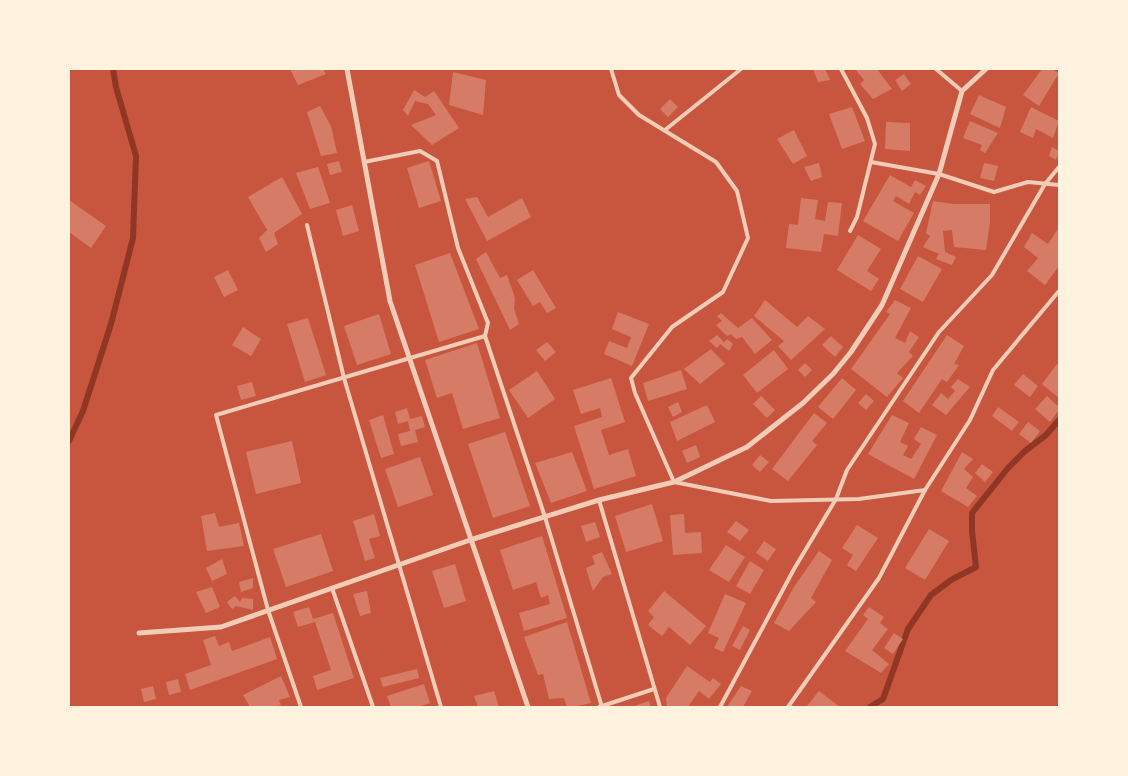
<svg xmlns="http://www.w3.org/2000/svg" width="1128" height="776" viewBox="0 0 1128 776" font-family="Signika,sans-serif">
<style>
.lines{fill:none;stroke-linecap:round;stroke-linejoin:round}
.stream{stroke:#8f3625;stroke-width:6}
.building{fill:#d67c66}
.service{stroke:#f1ccb7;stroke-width:4}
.minor{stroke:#f1ccb7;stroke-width:5}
</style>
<rect width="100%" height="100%" fill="#c8553d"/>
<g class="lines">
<g class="stream">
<polyline points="69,441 83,411 111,324 133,238 136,156 116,87 113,69"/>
<polyline points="870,707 883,699 908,629 931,595 951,580 976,567 972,531 972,513 1008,468 1025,451 1046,435 1059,420"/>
</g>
</g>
<g class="building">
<polygon points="290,69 323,69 326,74 298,85"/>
<polygon points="813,69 825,69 830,80 818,82"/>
<polygon points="855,69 877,69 892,89 873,99 860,84 864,80"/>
<polygon points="1042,69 1051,69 1059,73 1039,106 1023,95"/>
<polygon points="453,72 486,80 483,115 449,105"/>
<polygon points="904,74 911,84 902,91 895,80"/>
<polygon points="414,90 425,97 434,91 459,128 432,145 411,125 436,115 428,104 415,101 408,116 403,110"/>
<polygon points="979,95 1006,107 1000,128 970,114"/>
<polygon points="670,99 678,107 668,117 660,109"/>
<polygon points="320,106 331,126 337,153 321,156 307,112"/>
<polygon points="852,107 865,141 842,149 829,114"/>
<polygon points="1031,107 1059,121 1053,138 1036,129 1033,138 1020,132"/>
<polygon points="970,121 998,133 985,153 980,150 982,145 963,138"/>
<polygon points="886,122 910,123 910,151 885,149"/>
<polygon points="794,130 807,156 793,164 777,139"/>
<polygon points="1052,147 1059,151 1056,160 1049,156"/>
<polygon points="339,161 342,172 330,175 327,164"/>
<polygon points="429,161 441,201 419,208 407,168"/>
<polygon points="819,163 822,177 811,181 804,167"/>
<polygon points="984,163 998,166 994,181 980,178"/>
<polygon points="318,167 330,203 310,209 296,173"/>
<polygon points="890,175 911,187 915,180 926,186 920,195 915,192 909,204 896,196 893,201 914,213 898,241 863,221"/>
<polygon points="282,177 302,214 274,233 278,244 266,252 259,238 267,230 248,197"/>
<polygon points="477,197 488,217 522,198 531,217 487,241 465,199"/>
<polygon points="801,198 818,200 815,219 825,221 828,202 842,203 838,236 824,234 821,252 786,248 789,224 798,225"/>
<polygon points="69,200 106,226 91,248 69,232"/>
<polygon points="933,201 954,204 990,204 990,222 986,250 954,247 952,230 943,231 945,252 956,257 952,265 936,259 939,254 923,247 930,236 926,233"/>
<polygon points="352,205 359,231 343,236 336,210"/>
<polygon points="1059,227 1059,266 1045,285 1027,271 1038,258 1024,247 1032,233 1048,244"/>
<polygon points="858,235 881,249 867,271 879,279 871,291 837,270"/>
<polygon points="486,252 500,278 507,275 515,298 514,309 519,324 510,330 476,259"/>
<polygon points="450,253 479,329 439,342 415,265"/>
<polygon points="918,256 942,269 923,302 900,289"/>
<polygon points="228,270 238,290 224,297 214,277"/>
<polygon points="533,270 556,308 547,313 540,302 533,306 517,280"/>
<polygon points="765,300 797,327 808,316 825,329 791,360 778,346 784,341 754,316"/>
<polygon points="895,300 911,308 895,338 905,343 910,331 919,337 909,352 913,356 897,373 903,378 887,397 851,369 890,314 886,312"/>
<polygon points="618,312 649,324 632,366 604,354 609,341 627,348 631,337 612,329"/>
<polygon points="721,313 738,328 752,318 772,340 755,354 742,337 736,339 731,334 727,336 716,325 722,321 717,316"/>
<polygon points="379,314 391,354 357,365 344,326"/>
<polygon points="308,318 326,375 305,382 287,324"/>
<polygon points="243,327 261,339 251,356 232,345"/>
<polygon points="717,335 724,342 727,339 733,344 729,351 720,344 717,348 709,341"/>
<polygon points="947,335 964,346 954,364 959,365 947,382 942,379 919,413 903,401"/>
<polygon points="831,336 843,347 835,357 822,345"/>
<polygon points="547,342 556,352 545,361 536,350"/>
<polygon points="477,343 500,418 463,429 452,393 437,398 425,360"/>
<polygon points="711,349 725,364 700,384 684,369"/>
<polygon points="774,350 788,369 757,393 743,375"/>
<polygon points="805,363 812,370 805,377 798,370"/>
<polygon points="1057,364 1059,365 1059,398 1042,384"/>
<polygon points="681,370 687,389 648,401 643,383"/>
<polygon points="537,371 555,399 528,418 509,390"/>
<polygon points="1023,374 1038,386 1030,397 1014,385"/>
<polygon points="611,378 625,422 601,430 609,455 628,449 636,476 594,489 574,426 602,417 600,408 581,414 573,390"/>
<polygon points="842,378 856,390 833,419 818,407"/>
<polygon points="958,379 970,387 946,415 932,405 941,393 948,399 955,391 951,387"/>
<polygon points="252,382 256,396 241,400 237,386"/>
<polygon points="866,394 874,401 866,410 858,403"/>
<polygon points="761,396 775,410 767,418 753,404"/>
<polygon points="1047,396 1059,407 1059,410 1050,422 1035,409"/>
<polygon points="678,402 682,412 673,417 668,407"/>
<polygon points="707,405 715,422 677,441 670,422"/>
<polygon points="998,407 1019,422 1012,431 992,416"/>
<polygon points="407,408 410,419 422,416 425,427 415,430 418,442 401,446 398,434 410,431 408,421 398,424 395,412"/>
<polygon points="814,413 827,423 812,441 817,445 788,481 772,469"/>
<polygon points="383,415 394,454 381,458 369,420"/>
<polygon points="892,415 909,423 900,442 908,446 903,455 911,459 921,444 914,439 921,427 937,435 914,479 868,454"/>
<polygon points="1028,422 1040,431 1031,443 1019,434"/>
<polygon points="505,432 530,506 493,518 468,444"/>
<polygon points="292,441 301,483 256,494 246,452"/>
<polygon points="696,445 700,457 687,463 682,451"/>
<polygon points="572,452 587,491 551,503 535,463"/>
<polygon points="962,452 973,459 964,469 973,477 966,488 977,496 968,507 941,491"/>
<polygon points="760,455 769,462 760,472 752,465"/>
<polygon points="420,457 433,495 398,507 385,469"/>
<polygon points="982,464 993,472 985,482 975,473"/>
<polygon points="652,504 663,541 626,552 615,516"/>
<polygon points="215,513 219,527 239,523 244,546 207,551 201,516"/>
<polygon points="374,514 380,536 369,539 375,558 365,561 353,521"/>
<polygon points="684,514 685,533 701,532 702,553 673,555 670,515"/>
<polygon points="736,521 749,530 740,541 727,532"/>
<polygon points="595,522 600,537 586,542 581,526"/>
<polygon points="857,525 878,538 856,571 847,565 853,555 842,548"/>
<polygon points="929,529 949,541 925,580 905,568"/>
<polygon points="321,534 333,571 286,587 273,549"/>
<polygon points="542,536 567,618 524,631 519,613 550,604 548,595 541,598 536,582 513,590 500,550"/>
<polygon points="764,541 776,549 768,561 756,553"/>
<polygon points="726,545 745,557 729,582 709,570"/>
<polygon points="819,551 832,560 811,598 816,602 789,631 774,623 794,587"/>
<polygon points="602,552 612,574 603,577 593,591 586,568 595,564 592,556"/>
<polygon points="222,559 227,574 212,581 206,568"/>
<polygon points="750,561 764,570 750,594 736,586"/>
<polygon points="455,564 466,601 444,608 432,571"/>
<polygon points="253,578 253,588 241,592 239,582"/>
<polygon points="212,587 220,607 206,613 196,592"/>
<polygon points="367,591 371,613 360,616 353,594"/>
<polygon points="664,591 706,626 690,645 669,627 662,636 648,625 654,617 648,611"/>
<polygon points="725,594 746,603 723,652 714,648 719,638 708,633"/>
<polygon points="235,596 240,602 242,598 253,599 253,610 236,606 232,609 227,602"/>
<polygon points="309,607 313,619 333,613 354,678 317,690 313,676 331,670 315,622 298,627 293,612"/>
<polygon points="869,607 884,617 880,623 888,629 872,650 889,664 881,673 845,651 868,619 863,615"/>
<polygon points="567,622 591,703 572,707 567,707 564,698 549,699 543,674 538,675 524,637"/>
<polygon points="743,626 750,630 740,650 732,646"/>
<polygon points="894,633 903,639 893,654 884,648"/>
<polygon points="215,636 219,646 229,642 232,651 270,637 277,659 190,690 185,674 211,665 203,640"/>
<polygon points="687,666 710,682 713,678 721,684 709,699 699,691 688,707 667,707 666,698"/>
<polygon points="417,669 419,678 383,687 380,678"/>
<polygon points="281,676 290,697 279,700 281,705 275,707 250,707 243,695"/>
<polygon points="178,679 181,692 169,695 166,682"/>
<polygon points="424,684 430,703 418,707 391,707 387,696"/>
<polygon points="153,686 156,699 144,702 141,689"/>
<polygon points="741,686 752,691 743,707 727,707"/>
<polygon points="494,691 499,707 478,707 474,696"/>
<polygon points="819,691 840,707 808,707 807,706"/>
<polygon points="649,701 651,707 631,707"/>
</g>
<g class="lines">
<g class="service">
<polyline points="611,69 619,95 639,115 716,162 737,191 748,238 723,292 672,327 631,378 635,393 674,482 771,501 859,499 925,490"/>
<polyline points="841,69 867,118 875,144 857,217 850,231"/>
<polyline points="936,69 962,91"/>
<polyline points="665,130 741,69"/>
<polyline points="364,162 420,151 437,161 458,248 488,323 485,336 545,517 602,707"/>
<polyline points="871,162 939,174 994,192 1028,182 1059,185"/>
<polyline points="307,225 344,378 441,707"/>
<polyline points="599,500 660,707"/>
<polyline points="332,588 373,707"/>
<polyline points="301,707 268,610 216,415 485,336"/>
<polyline points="599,707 654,689"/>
<polyline points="720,707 794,569 836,499 847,470 939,332 992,275 1045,184 1059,167"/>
<polyline points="788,707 879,578 925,490 970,420 993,370 1059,291"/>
</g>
<g class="minor">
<polyline points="347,69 390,301 528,707"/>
<polyline points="139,633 221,627 470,540 599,500 674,482 747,447 803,403 833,374 851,352 882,305 939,174 962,91 986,69"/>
</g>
</g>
<rect width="1128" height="776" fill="none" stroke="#fff3e0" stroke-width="140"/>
</svg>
